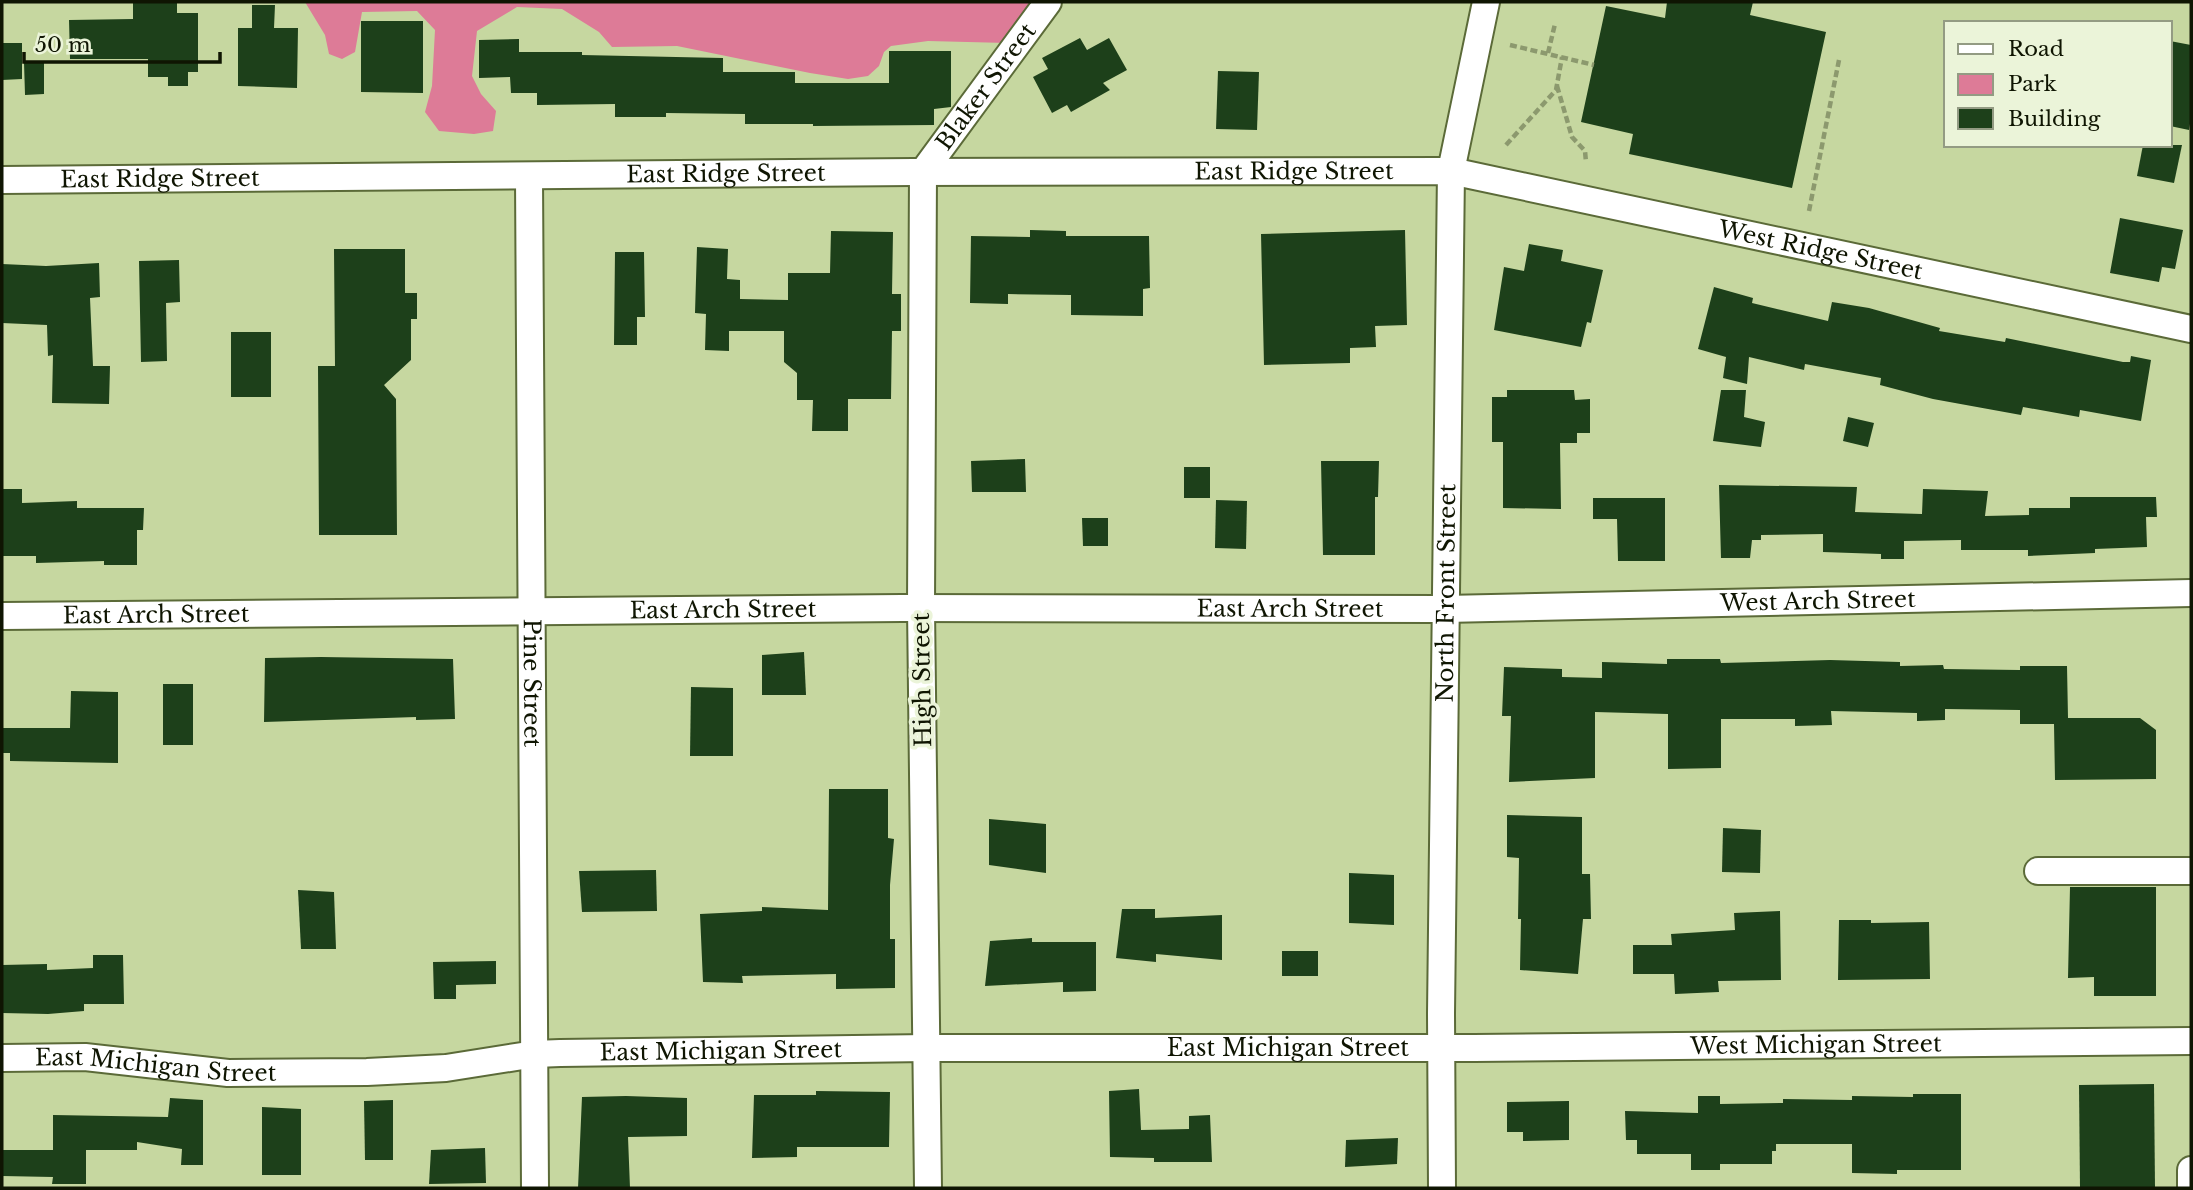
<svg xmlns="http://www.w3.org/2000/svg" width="2193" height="1190" viewBox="0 0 2193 1190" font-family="'Libre Baskerville',serif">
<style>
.green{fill:#dd7b97}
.building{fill:#1d401a}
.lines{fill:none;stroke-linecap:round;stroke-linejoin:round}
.minor-casing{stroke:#5b6a38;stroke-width:30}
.path{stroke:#8c996e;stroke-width:4.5;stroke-dasharray:7 3.5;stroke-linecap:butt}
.minor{stroke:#fff;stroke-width:26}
.labels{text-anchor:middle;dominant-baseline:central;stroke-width:7;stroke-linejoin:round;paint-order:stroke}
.street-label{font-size:23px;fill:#0f1502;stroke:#ebf4d9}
</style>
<rect width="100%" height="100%" fill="#c6d7a0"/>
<polygon class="green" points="305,2 1036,2 1007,43 928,41 891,46 884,52 879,66 868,76 848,79 810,73 677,46 612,47 599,32 562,9 517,7 477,31 472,76 481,94 496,111 493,131 474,134 439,131 425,112 432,86 435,30 417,11 362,12 355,52 342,59 329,54 325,35"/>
<g class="building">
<polygon points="133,2 177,2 177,13 198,13 198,72 188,72 188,86 168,86 168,77 148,77 148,59 70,59 69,20 133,19"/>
<polygon points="1667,2 1753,2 1750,15 1826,32 1792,188 1629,154 1633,134 1581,122 1606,6 1665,18"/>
<polygon points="252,5 275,5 274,28 298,28 297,88 238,86 238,28 252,28"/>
<polygon points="361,21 423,21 423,93 361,92"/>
<polygon points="1080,38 1087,50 1109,38 1127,70 1103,83 1110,90 1071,112 1067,105 1052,113 1033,77 1048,69 1042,58"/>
<polygon points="519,39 519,52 582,52 582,55 723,58 723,72 795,72 795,83 889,83 889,51 951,51 951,107 934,109 934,125 813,126 813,124 745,124 745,114 666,113 666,117 615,117 615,104 537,105 537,93 511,93 510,77 479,78 479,40"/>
<polygon points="2170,41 2191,45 2191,118 2189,130 2170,126"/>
<polygon points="2,43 22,43 22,79 2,80"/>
<polygon points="24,62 44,62 44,94 25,95"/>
<polygon points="1218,71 1259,72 1257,130 1216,129"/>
<polygon points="2143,145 2182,145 2174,183 2137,176"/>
<polygon points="2120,218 2183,230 2175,269 2162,267 2159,282 2110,273"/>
<polygon points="1030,230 1066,231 1066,236 1149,236 1150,288 1143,289 1143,316 1071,315 1071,295 1008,294 1008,304 970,303 971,236 1030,237"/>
<polygon points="1405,230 1407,325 1375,326 1376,347 1350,348 1350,363 1264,365 1261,234"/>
<polygon points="831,231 893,232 892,294 901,294 901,331 892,331 891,399 848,399 848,431 812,431 813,400 797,400 797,373 784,362 784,331 729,331 729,351 705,350 706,314 695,313 697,247 728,249 727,279 740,280 740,299 788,300 788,273 830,273"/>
<polygon points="1529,244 1563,250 1561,261 1603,270 1591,323 1587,322 1581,347 1494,330 1504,267 1524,271"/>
<polygon points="334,249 405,249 405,293 417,293 417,319 411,319 411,360 384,385 396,399 397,535 319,535 318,366 335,366"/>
<polygon points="615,252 644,252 645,317 637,317 637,345 614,345"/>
<polygon points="179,260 180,302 166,303 167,361 141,362 139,261"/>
<polygon points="99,263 100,297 90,298 93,366 110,366 109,404 52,403 53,355 48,356 47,325 2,323 2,264 46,266"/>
<polygon points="1714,287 1753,298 1752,303 1828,321 1832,302 1869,308 1940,328 1939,331 2005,342 2006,338 2123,362 2130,362 2131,356 2151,360 2141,421 2080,410 2079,417 2023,407 2021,415 1933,399 1880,385 1881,378 1805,364 1804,370 1749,357 1747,384 1723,378 1726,357 1698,349"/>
<rect x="231" y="332" width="40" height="65"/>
<polygon points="1507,390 1574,390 1575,400 1590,399 1590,433 1577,433 1577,443 1560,443 1561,509 1503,508 1503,442 1492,442 1492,397 1507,397"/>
<polygon points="1721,390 1746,390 1744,417 1765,422 1761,447 1713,441"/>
<polygon points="1848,417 1874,423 1868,447 1843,441"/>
<polygon points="1025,459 1026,492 972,492 971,461"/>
<polygon points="1321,461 1379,461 1378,497 1375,497 1375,555 1323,555"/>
<rect x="1184" y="467" width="26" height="31"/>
<polygon points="1719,485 1857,487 1855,512 1922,514 1923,489 1988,491 1985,516 2029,515 2029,508 2070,508 2070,497 2156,497 2157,517 2146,517 2147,547 2095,549 2095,553 2028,556 2028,550 1961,550 1961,540 1904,541 1904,559 1881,559 1881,554 1823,552 1823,534 1761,535 1761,540 1752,540 1750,558 1721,558"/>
<polygon points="2,489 22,489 22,503 77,501 77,508 144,508 143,530 137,530 137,565 104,565 104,561 36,563 36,556 2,556"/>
<polygon points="1593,498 1665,498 1665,561 1618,561 1617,519 1593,519"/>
<polygon points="1216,500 1247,501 1246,549 1215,548"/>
<polygon points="1082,518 1108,518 1108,546 1083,546"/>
<polygon points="804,652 806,695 762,695 762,655"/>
<polygon points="321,657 453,659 455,719 416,720 416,717 264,722 265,658"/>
<polygon points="1667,659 1720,659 1721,663 1830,660 1900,662 1900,666 1943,665 1944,669 2020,670 2020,666 2067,666 2068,718 2140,718 2156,730 2156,779 2055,780 2054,724 2020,724 2020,710 1945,709 1945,720 1917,721 1917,713 1831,711 1832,725 1795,726 1795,719 1721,719 1721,768 1668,769 1668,714 1595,712 1595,778 1509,782 1511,716 1502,716 1504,667 1562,669 1562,677 1602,678 1602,662 1667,664"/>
<rect x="163" y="684" width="30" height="61"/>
<polygon points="691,687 733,688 733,756 690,756"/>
<polygon points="71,691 118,692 118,763 10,761 10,753 2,753 2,728 70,728"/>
<polygon points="829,789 888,789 888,838 894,839 890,885 890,939 895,939 895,988 836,989 836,974 742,976 743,983 703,982 700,914 762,911 762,907 828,910"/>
<polygon points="1507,815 1582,817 1582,874 1590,874 1591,919 1583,919 1578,974 1520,970 1521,919 1518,919 1519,858 1507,857"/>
<polygon points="989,819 1046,824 1046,873 989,865"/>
<polygon points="1723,828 1761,830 1760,873 1722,872"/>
<polygon points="656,870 657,911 582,912 579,871"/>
<polygon points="1349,873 1394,875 1394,925 1349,923"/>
<polygon points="2070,887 2156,887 2156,996 2094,996 2094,977 2068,978"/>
<polygon points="298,890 334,892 336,949 301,949"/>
<polygon points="1122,909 1155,909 1155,918 1222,915 1222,960 1156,954 1156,962 1116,958"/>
<polygon points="1780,911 1781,980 1718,981 1719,992 1675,994 1674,974 1633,974 1633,945 1672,945 1671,934 1735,930 1734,913"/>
<polygon points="1839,920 1871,920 1871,923 1929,922 1930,979 1838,980"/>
<polygon points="1032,938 1032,942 1096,942 1096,991 1063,992 1063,982 985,986 990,941"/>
<rect x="1282" y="951" width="36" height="25"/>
<polygon points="93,955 123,955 124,1004 84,1004 84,1011 48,1014 2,1013 2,965 47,964 47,970 93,968"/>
<polygon points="496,961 496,984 456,985 456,999 434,999 433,962"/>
<polygon points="2154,1084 2155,1188 2080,1188 2079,1085"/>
<polygon points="1139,1089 1141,1130 1189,1129 1189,1116 1210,1115 1212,1162 1154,1162 1154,1158 1110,1157 1109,1091"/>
<polygon points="816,1091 890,1092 889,1147 797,1147 797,1157 752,1158 754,1095 816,1095"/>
<polygon points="1913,1094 1961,1094 1961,1170 1897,1170 1897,1174 1852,1173 1852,1144 1776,1144 1776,1151 1772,1151 1772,1164 1720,1164 1720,1170 1691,1170 1691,1154 1637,1154 1637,1140 1626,1140 1625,1111 1698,1113 1698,1096 1720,1096 1720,1104 1783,1103 1783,1099 1852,1100 1852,1096 1913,1097"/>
<polygon points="626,1096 687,1098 687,1136 628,1137 630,1188 578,1188 582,1097"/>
<polygon points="170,1098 203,1100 203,1165 181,1165 182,1149 137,1142 137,1150 86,1150 86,1184 52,1184 53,1177 2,1176 2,1150 53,1150 53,1115 168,1117"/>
<polygon points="393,1100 393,1160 365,1160 364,1101"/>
<polygon points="1569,1101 1569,1140 1523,1141 1523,1132 1507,1132 1507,1102"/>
<polygon points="262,1107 301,1109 301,1175 262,1175"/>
<polygon points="1398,1138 1397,1164 1345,1167 1346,1140"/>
<polygon points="485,1148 486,1183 429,1184 431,1150"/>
</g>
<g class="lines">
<defs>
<g id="minor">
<path id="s1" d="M529,177L535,1188"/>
<path id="s2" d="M2,180L913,172L1451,171L2191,329"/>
<path id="s3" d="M2,616L902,608L1445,609L2191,593"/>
<polyline points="2038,871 2191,871"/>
<path id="s4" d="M2,1058L85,1057L228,1073L367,1072L446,1068L535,1054L560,1053L927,1048H1474L2191,1041"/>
<path id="s5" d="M928,1188L921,608L923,172L1048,2"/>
<path id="s6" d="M1442,1188L1441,1014L1451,171L1486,2"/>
<polyline points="2191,1188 2191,1170"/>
</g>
</defs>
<use href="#minor" class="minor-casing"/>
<g class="path">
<polyline points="1510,45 1594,65"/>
<polyline points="1548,53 1555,24"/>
<polyline points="1557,86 1572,137 1585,151 1586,162"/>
<polyline points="1506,145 1556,90 1562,57"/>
<polyline points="1809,211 1839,60"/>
</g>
<use href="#minor" class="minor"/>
</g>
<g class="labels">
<g class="street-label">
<text stroke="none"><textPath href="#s5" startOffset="1122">Blaker Street</textPath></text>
<text stroke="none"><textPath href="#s2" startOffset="1292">East Ridge Street</textPath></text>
<text stroke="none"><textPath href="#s2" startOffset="724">East Ridge Street</textPath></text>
<text stroke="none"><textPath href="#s2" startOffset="158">East Ridge Street</textPath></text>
<text stroke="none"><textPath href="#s2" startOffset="1827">West Ridge Street</textPath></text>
<text stroke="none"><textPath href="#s6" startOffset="595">North Front Street</textPath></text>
<text stroke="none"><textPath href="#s3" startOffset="1816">West Arch Street</textPath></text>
<text stroke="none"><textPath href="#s3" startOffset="1288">East Arch Street</textPath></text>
<text stroke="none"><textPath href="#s3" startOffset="721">East Arch Street</textPath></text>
<text stroke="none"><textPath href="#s3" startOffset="154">East Arch Street</textPath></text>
<text transform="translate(922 680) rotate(-91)">High Street</text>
<text stroke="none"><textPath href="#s1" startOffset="506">Pine Street</textPath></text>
<text stroke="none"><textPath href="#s4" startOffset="1816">West Michigan Street</textPath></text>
<text stroke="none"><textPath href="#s4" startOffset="1288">East Michigan Street</textPath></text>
<text stroke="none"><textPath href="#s4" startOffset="721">East Michigan Street</textPath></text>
<text stroke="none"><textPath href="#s4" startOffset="154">East Michigan Street</textPath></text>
</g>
</g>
<rect width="2193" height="1190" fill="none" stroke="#0f1502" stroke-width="7"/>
<rect x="1944" y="21" width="228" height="126" fill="#ebf4d9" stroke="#939b83" stroke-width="2"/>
<rect x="1958" y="44" width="35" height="10" fill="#ffffff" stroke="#939b83" stroke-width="2"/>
<text x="2008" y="56" font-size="21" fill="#0f1502">Road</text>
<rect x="1958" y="74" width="35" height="21" fill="#dd7b97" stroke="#939b83" stroke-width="2"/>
<text x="2008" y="91" font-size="21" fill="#0f1502">Park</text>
<rect x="1958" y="108" width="35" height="21" fill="#1d401a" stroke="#939b83" stroke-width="2"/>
<text x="2008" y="126" font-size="21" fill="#0f1502">Building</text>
<path d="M24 52v10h196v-10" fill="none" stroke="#0f1502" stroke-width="3.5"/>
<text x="35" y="52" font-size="21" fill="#0f1502" stroke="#ebf4d9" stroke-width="5" paint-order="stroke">50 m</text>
</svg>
